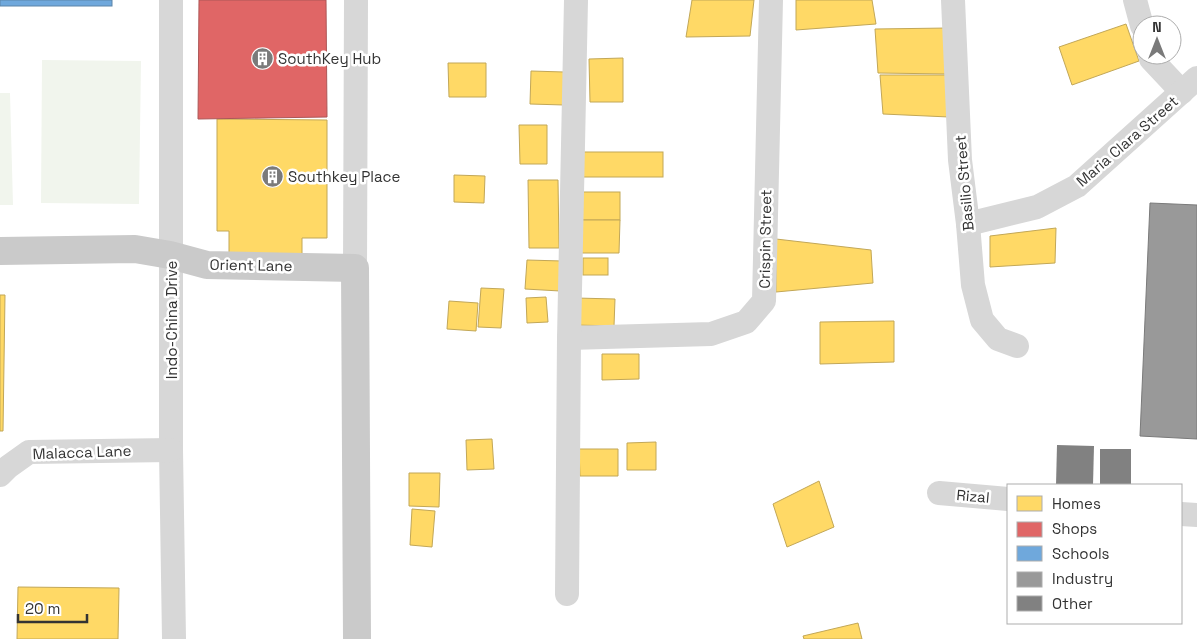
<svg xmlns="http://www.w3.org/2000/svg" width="1197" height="639" viewBox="0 0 1197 639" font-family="'Space Grotesk',sans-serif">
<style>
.green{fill:#f1f5ed}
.homes{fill:#ffd966;stroke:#c2a757}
.shops{fill:#e06666;stroke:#ac5757}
.schools{fill:#6fa8dc;stroke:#5d85a9}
.industry{fill:#999;stroke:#7a7a7a}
.building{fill:#818181}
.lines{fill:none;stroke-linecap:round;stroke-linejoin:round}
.minor{stroke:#d7d7d7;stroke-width:24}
.major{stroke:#cacaca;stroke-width:28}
.labels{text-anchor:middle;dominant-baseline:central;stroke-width:5;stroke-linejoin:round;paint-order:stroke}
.poi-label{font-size:15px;fill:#333;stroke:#fff;text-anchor:start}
.street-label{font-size:15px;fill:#333;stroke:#fff}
</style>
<rect width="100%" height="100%" fill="#fff"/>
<g class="green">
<polygon points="42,60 141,61 139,204 41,203"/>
<polygon points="0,93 10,93 13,205 0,205"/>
</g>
<g class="homes">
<polygon points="692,0 754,0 750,36 686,37"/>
<polygon points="796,0 872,0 876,24 796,30"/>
<polygon points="1126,24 1139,61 1072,85 1059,47"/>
<polygon points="948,28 949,74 878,73 875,29"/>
<polygon points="623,58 623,102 590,102 589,59"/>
<polygon points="448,63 486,63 486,97 449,97"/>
<polygon points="531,71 564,72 564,105 530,104"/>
<polygon points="880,75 948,75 949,117 883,114"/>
<polygon points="217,119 327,120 327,238 302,238 302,254 229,254 229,231 217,231"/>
<polygon points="519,125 547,125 547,164 520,164"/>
<rect x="579" y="152" width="84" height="25"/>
<polygon points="454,175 485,176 484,203 454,202"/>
<polygon points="528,180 558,180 559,248 529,248"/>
<rect x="577" y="192" width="43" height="28"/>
<polygon points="577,220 620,220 619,253 576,253"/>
<polygon points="1056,228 1055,263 990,267 990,236"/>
<polygon points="776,239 871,250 873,283 776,292"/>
<rect x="583" y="258" width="25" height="17"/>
<polygon points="527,260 562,261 560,291 525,289"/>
<polygon points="481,288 504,289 501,328 478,327"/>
<polygon points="0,295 5,295 3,431 0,431"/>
<polygon points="546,297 548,322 527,323 526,298"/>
<polygon points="576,298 615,299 614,326 576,325"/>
<polygon points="449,301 478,303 476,331 447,329"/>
<polygon points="894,321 894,362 820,364 820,322"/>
<polygon points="602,354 639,354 639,379 602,380"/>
<polygon points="492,439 494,469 467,470 466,440"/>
<polygon points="656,442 656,470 627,470 627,443"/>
<polygon points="579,449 618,449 618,476 580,476"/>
<polygon points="409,473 440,473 439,507 409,506"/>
<polygon points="819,481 834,527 787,547 773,504"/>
<polygon points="412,509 435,511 432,547 410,545"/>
<polygon points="18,587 119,588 118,639 17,639"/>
<polygon points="858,623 862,639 804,639 803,636"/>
</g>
<polygon class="shops" points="199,0 326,0 327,117 198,119"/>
<rect class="schools" x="0" y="0" width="112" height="6"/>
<polygon class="industry" points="1150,203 1197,205 1197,439 1140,436"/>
<g class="building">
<polygon points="1057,445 1094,446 1093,485 1056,485"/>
<rect x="1100" y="449" width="31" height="36"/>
</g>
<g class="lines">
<g class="minor">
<polyline points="171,0 171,450 174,639"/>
<polyline points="953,0 960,160 968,224 973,285 982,320 998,339 1017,346"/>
<polyline points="1135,0 1142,26"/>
<polyline points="1150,55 1151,59 1182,92"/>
<polyline points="968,224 1037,207 1077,186 1197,78"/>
<polyline points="355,268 356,0"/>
<polyline points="569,338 711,334 746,322 764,301 771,0"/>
<polyline points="0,475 8,467 29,452 171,450"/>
<polyline points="939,493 1008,499"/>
<polyline points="1181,514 1197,515"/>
<polyline points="567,594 569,338 576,0"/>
</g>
<polyline class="major" points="0,251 135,249 170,255 207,265 355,268 357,639"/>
</g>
<defs>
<symbol id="building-disc" viewBox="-11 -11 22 22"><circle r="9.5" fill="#7a7a7a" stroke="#fff"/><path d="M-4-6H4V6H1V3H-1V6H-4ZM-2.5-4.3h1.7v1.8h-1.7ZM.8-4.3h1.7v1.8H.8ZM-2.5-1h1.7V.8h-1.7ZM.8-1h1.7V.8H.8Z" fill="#fff"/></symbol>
</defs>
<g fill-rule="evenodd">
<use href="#building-disc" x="250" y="46" width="25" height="25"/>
<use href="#building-disc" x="260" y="164" width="25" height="25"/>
</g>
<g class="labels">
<g class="poi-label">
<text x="278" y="58">SouthKey Hub</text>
<text x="288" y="176">Southkey Place</text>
</g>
<g class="street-label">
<text transform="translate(1127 141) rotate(-41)">Maria Clara Street</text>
<text transform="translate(964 183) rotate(-95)">Basilio Street</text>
<text transform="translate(765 239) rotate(-89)">Crispin Street</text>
<text transform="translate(251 265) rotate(1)">Orient Lane</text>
<text transform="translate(171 320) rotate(-90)">Indo-China Drive</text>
<text transform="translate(82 452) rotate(-2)">Malacca Lane</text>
<text transform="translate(973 496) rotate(5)">Rizal</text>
</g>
</g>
<rect x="1007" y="484" width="175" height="140" fill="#ffffff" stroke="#adadad"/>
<rect x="1017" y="496" width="25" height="15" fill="#ffd966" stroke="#adadad"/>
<text x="1052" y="509" font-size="15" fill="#333333">Homes</text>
<rect x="1017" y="522" width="25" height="15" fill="#e06666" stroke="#adadad"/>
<text x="1052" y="534" font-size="15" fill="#333333">Shops</text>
<rect x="1017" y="546" width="25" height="15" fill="#6fa8dc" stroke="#adadad"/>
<text x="1052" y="559" font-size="15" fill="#333333">Schools</text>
<rect x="1017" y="572" width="25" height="15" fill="#999999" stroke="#adadad"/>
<text x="1052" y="584" font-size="15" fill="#333333">Industry</text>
<rect x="1017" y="596" width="25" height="15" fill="#818181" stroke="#adadad"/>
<text x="1052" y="609" font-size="15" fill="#333333">Other</text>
<g transform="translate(1157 40)"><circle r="24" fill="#ffffff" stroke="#adadad"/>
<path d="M0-4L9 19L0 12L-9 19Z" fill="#7a7a7a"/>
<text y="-8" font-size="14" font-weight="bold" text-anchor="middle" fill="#333333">N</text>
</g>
<path d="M18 614v8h69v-8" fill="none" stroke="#333333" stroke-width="2.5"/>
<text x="25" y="614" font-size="15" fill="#333333" stroke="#ffffff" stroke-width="4" paint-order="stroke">20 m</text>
</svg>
